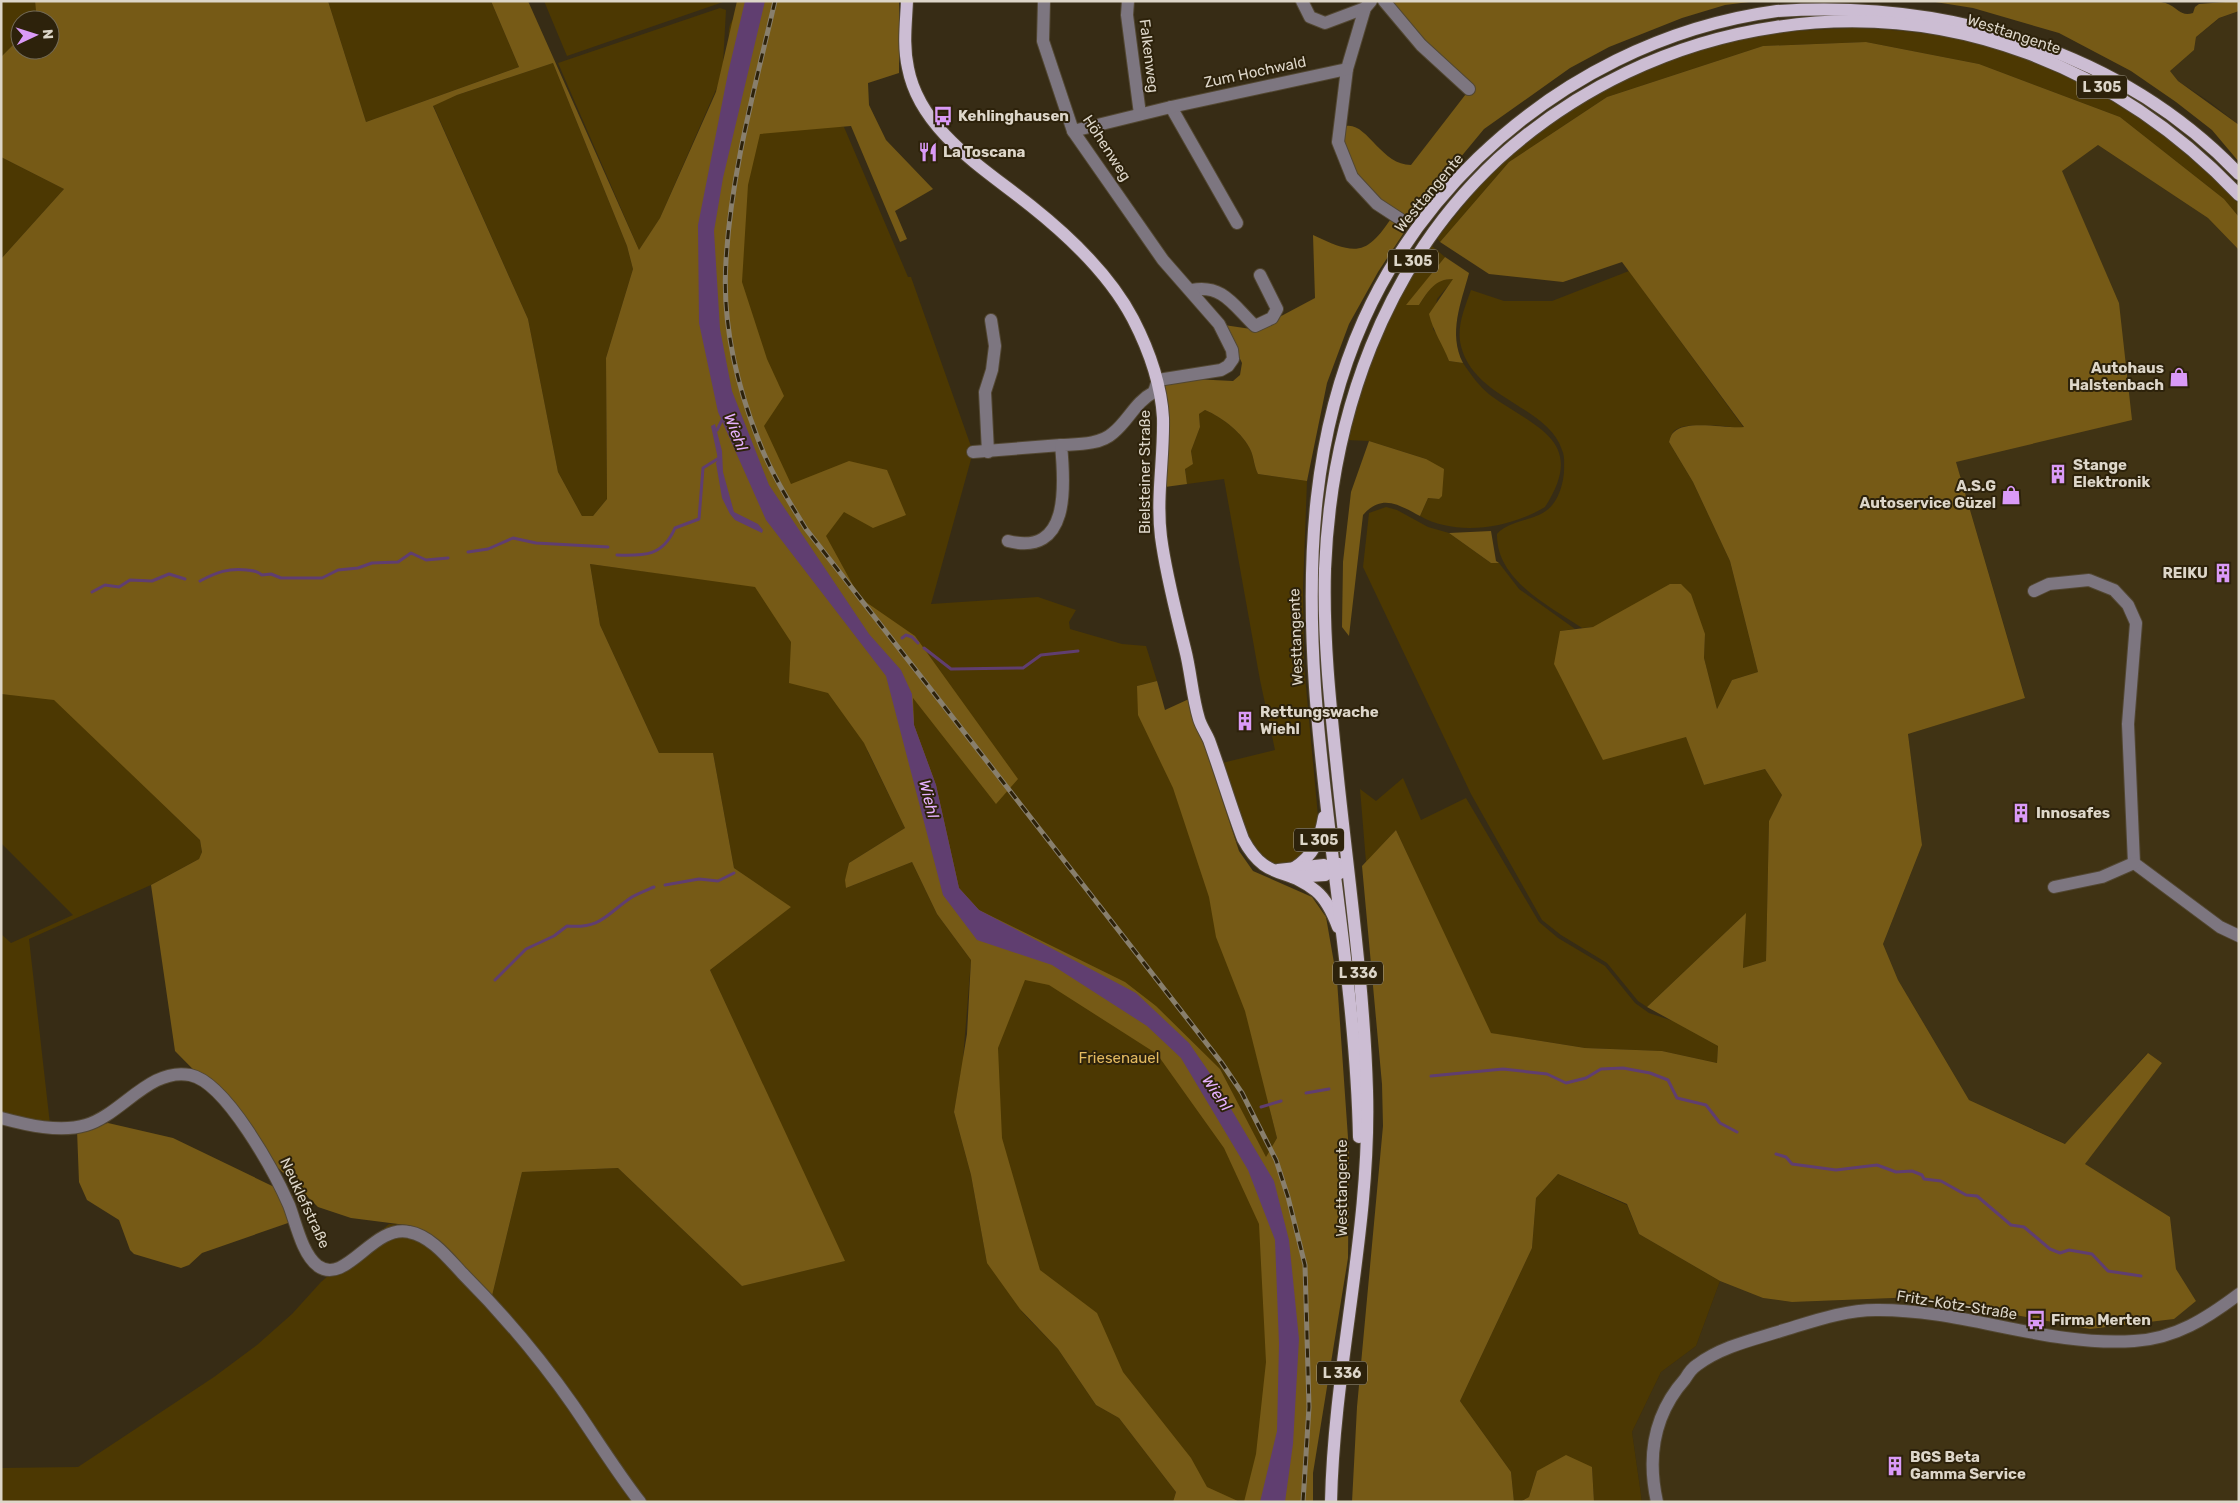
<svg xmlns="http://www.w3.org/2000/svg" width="2240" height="1503" viewBox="0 0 2240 1503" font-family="Rubik,sans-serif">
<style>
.built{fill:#403314}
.green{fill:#4c3802;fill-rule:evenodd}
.forest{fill:#765a16;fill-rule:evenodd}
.water{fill:#603e70}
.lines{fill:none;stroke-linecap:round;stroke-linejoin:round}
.stream{stroke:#603e70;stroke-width:3}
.minor-casing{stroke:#524732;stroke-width:14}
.major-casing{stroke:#524732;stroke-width:14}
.minor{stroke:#7d7680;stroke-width:12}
.major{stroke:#ccbdd3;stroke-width:12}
.rail-casing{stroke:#887f6d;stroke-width:5}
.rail{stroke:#2d220b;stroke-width:3;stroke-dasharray:9;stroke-linecap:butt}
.labels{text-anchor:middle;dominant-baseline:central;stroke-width:4;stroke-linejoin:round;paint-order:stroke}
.shield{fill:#2d220b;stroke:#a8a090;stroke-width:1}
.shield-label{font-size:14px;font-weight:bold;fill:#ddd6c9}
.street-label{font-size:15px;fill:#ddd6c9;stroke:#2d220b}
.poi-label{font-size:15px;font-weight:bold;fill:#ddd6c9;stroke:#2d220b;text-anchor:start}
.park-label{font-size:15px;fill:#e3b95f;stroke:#2d220b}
.water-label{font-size:16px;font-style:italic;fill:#e6b1fe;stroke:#2d220b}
</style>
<rect width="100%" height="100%" fill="#372c15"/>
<g class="built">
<polygon points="2239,11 2239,125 2210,102 2178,81 2170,71 2194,50 2196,37 2220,18"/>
<polygon points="2098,145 2208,218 2239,250 2239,1502 1642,1502 1632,1432 1661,1372 1696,1346 1720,1281 1763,1298 1792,1302 1919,1297 2090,1329 2196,1301 2176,1269 2170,1217 2084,1164 2162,1063 2147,1053 2066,1144 1969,1100 1898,980 1883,944 1922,845 1908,734 2025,697 1956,462 2119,303 2061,171"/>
</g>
<g class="green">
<polygon points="1,1 35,1 38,19 20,20 20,38 1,57"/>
<polygon points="328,1 491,1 519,67 366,122"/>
<polygon points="544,1 726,1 567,56"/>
<polygon points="720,8 726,10 723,64 718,85 660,218 639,250 558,63"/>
<path d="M735,17L841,127H844L908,277H911L973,452L931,604L1038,597L1076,610L1069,622L1070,629L1122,644L1146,646L1157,681L1137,686L1213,879L1277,1138L1267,1156L1294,1502H1188L1075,1358L1020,1310L1058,1349L1096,1405L1119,1418L1176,1492L1173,1502H1V1468L78,1467L214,1377L257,1345L292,1314L321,1282L389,1224L406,1225L429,1237L491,1300L522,1172L618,1168L742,1286L844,1261L710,970L790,907L734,868L713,753H659L600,625L590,564L753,586L682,191L730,50C729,38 726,26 735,17ZM867,750L901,787L979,951L966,1048L963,1059L971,960L937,914L912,862L846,888L849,863L905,828ZM961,1072L987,1263L971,1175L954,1112Z"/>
<path d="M1854,28C1899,30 1945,33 1989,46C2077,74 2179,132 2239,204V217L2224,199L2120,117L1979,64L1866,42L1763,46L1607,97L1509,162L1440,242L1437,238C1456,216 1473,192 1493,171C1565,98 1681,45 1782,32C1806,30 1830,29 1854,28Z"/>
<polygon points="553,63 627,246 633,269 606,358 607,499 593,516 582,516 558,472 528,319 433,105 457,95"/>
<polygon points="1,157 64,189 1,259"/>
<path d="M1432,246L1445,257L1407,305H1419C1430,289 1433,279 1454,279L1437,299L1433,329L1441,339L1449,361L1463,363C1471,375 1479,386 1490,395C1535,428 1588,440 1545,507C1510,528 1457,537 1420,516L1428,498L1439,499L1426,459L1369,441L1347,440C1363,375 1390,298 1432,246Z"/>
<path d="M1629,271L1744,428C1729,427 1685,420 1674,431C1671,434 1670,439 1669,442L1693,482L1730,561L1758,672L1732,680L1717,709L1704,658L1705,634L1593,627L1582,628C1549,606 1496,580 1497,534C1511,518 1540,522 1553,504C1560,495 1563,483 1564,472C1564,465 1565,456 1562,450C1548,406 1474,399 1461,346C1456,327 1465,307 1471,290L1504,301H1552Z"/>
<path d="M1205,410C1222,417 1244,434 1251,451C1254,458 1254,466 1258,474L1307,481L1303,588L1304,665L1319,827C1312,843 1301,866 1280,865C1246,862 1231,791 1222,763L1275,750L1260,680L1224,479L1187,484L1185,468L1193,464L1191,451L1200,427L1199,414Z"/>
<polygon points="1386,507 1397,510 1428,527 1449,533 1491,563 1499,563 1519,589 1575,629 1560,631 1686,737 1704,785 1765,769 1782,795 1769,821 1766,961 1743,968 1745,914 1647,1007 1638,1001 1607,963 1561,935 1542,920 1471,794 1363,567 1369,513"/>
<polygon points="1,694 54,699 200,840 202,852 199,859 151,885 29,939 50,1124 1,1113 1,934 11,943 73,915 1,843"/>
<polygon points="1403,778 1421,820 1466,798 1539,922 1558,938 1605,966 1635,1003 1649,1013 1673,1021 1718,1046 1717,1063 1662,1051 1585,1048 1490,1033 1396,830 1366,862 1360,789 1376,801"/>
<polygon points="1558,1174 1627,1205 1639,1234 1720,1281 1696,1346 1661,1372 1632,1432 1642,1502 1594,1502 1592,1467 1537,1471 1529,1497 1520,1502 1514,1502 1511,1472 1460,1401 1532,1248 1536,1198"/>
</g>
<g class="forest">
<path d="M35,1H328L366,122L519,67L491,1H528L639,250L660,218L716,92L737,1H899V73L868,83L869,105L886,140L933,189L895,211L907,239L900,242L851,126L760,134L748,185L742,282L767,359L784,396L764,426L791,484L849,461L887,470L906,515L873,528L844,512L826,536L860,598L915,636L1018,779L996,804L913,698L914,725L936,785L959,888L979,910L1125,982L1156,1006L1220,1069L1266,1157L1277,1138L1245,1011L1216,937L1209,897L1173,788L1138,715L1137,686L1157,681L1165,710L1189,699L1239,851L1253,871L1312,897L1326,917L1337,980L1349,1152L1348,1258L1313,1473V1502H1244L1256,1454L1266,1362L1259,1224L1224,1148L1157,1054L1049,985L1025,980L998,1048L1002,1138L1040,1270L1097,1313L1123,1372L1191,1458L1207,1487L1240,1502H1173L1176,1492L1119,1418L1096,1405L1058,1349L1020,1309L987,1263L971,1175L954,1112L967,1034L971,960L937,914L912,862L846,888L845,880L849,863L905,828L864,743L828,693L789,683L791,642L755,587L590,564L600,625L659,753H713L734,868L791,907L710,970L845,1261L742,1286L618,1168L522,1172L491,1300L429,1237L406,1225L351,1218L318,1207L275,1165L246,1123L175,1051L151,885L199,859L202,852L200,840L54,700L1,694V259L64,189L1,157V57L20,38V50H50V20H37ZM553,63L627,246L633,269L606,358L607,499L593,516H582L558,472L528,319L433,106L457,95Z"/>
<path d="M1386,1H1757L1725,5L1682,18L1609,47L1570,68L1484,129L1426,199L1378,272L1349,324L1327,383L1307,481L1258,474C1254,466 1254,458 1251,451C1244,434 1222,417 1205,410L1199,414L1200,427L1191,451L1193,464L1185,469L1187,484L1165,487L1168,437L1165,385L1193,379L1233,381L1240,375L1242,363L1224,325L1251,329L1268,323L1315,298L1313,235C1357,256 1367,256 1394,214L1355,181L1344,145L1346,126C1367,122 1381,165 1411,165L1469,90Z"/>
<path d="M1929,1H2157C2161,2 2167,3 2170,5C2178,9 2182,17 2193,13L2195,7L2199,4L2239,1V11L2219,18L2196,37L2194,50L2170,71L2178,81L2239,125V162L2212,130L2176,102L2131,71L2059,33L1973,8Z"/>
<path d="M1866,42L1979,64L2120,117L2224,199L2239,217V250L2208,218L2098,145L2062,171L2119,303L2132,420L1956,462L2025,698L1908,734L1922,845L1883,944L1898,980L1969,1100L2065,1144L2148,1053L2162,1063L2085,1164L2170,1217L2176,1269L2196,1301L2174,1319L2090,1329L1919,1297L1792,1302L1763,1298L1720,1281L1639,1234L1627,1204L1558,1174L1536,1198L1532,1248L1460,1401L1511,1472L1514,1502H1352L1357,1407L1383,1126L1382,1084L1362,866L1396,830L1491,1033L1585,1048L1662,1051L1717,1063L1718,1046L1647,1007L1746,913L1743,968L1766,961L1769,821L1782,795L1765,769L1704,785L1686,737L1603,760L1554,664L1560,631L1593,627L1670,584H1681L1691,594L1705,634L1704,658L1717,709L1732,680L1758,672L1730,561L1693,482L1669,442C1670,439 1671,434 1674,432C1687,419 1727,429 1744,427L1622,262L1563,282L1489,274L1440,242L1509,162L1607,97L1763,46Z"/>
<path d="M1445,257L1469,273C1461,303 1448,333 1463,363L1449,361C1443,345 1433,331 1429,314L1453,279C1435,279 1429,290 1419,305H1406Z"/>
<path d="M1369,441L1426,459L1444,469L1442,496L1439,499L1428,498L1420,516C1399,505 1382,493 1363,515L1349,636L1342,627L1343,562L1351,492Z"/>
<polygon points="1491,531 1496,561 1499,563 1491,563 1449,533"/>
<polygon points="108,1123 173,1138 293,1196 288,1223 202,1253 189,1265 181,1268 134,1254 130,1250 119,1220 87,1200 79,1182 77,1130"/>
<polygon points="1566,1455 1592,1467 1594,1502 1520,1502 1529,1497 1537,1471"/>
</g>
<g class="water">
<polygon points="745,1 765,1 723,178 714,231 720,329 732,391 769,485 869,634 901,670 912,694 914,725 936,785 959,888 979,910 1136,993 1189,1043 1209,1072 1274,1181 1289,1240 1299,1339 1293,1444 1285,1502 1260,1502 1277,1431 1279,1344 1275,1240 1248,1170 1181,1058 1147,1026 1052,965 977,940 943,895 886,676 766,520 718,412 699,323 698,225 728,73"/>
<polygon points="715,424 722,451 723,472 734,512 758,524 763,530 762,533 735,520 730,514 722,498 716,463 718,459 711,426"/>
</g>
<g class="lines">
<g class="stream">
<polyline points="717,430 724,416"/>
<polyline points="468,552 488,549 513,538 536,543 608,547"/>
<path d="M617,555C645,556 663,556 675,528L699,519L703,468L719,458V456"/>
<path d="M200,581C217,572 228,568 247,570C254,571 257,571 262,575L271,574L281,578H322L338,570L358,568L372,563L398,562L411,553L426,560L448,558"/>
<polyline points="92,592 105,585 119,587 130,580 152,581 169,574 185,579"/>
<polyline points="902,638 906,635 912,637 918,643"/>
<polyline points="924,648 951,669 1023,668 1041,655 1078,651"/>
<polyline points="665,885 699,879 718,881 734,873"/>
<path d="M495,980L526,949L554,936L567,926C602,929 606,914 632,897C639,893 647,890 654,887"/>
<polyline points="1431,1076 1503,1069 1547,1074 1566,1083 1586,1078 1601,1069 1623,1068 1650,1073 1668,1080 1677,1098 1706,1105 1720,1123 1737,1132"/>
<polyline points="1306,1093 1329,1089"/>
<polyline points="1261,1107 1281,1101"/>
<polyline points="1776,1154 1786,1157 1792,1164 1836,1170 1877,1165 1896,1172 1912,1171 1922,1175 1924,1179 1941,1181 1966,1195 1977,1196 2011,1225 2024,1227 2050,1249 2060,1253 2069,1250 2092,1254 2108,1271 2141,1276"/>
</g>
<defs>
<g id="minor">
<polyline points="1128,1 1127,15 1140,114"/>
<polyline points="1302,1 1310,17 1325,23 1365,8"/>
<polyline points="1371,1 1365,8 1347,69 1338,142 1352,177 1377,204 1400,219"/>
<polyline points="1384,1 1421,45 1469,89"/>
<polyline points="1171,107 1237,223"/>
<polyline points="1073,131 1171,107 1347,69"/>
<path d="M1192,290C1223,284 1234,306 1255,326L1272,318L1277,309L1260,275"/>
<polyline points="973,452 1061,445"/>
<polyline points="988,452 985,392 992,370 995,346 991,320"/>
<path d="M1008,541C1070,557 1065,486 1061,445C1077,444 1100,445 1113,433C1129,420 1135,402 1154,392L1158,380L1221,370L1228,366L1233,359L1232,350L1219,324L1163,260L1073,131L1043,41L1044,1"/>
<polyline points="2034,591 2049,584 2089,580 2114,590 2128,605 2136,623 2128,724 2134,863 2220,927 2239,936"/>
<polyline points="2054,887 2102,877 2134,863"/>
<path d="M1,1118C27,1125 60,1133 86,1125C121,1115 150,1067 190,1075C226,1082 275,1173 289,1205C296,1223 302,1254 318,1266C346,1286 373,1224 409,1232C431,1236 448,1258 462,1273C503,1314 540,1358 573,1405C595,1437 616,1471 640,1502"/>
<path d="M1657,1502C1647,1457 1654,1414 1685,1379C1688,1374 1692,1368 1697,1365C1722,1346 1756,1339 1784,1330C1814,1321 1845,1310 1876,1310C1963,1309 2047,1347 2134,1341C2175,1339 2207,1318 2239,1294"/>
</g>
<g id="major">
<path d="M907,1C906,24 903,45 908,68C920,131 985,169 1031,206C1070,237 1110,275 1133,319C1149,350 1161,383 1163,418C1164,458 1156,497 1161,537C1166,575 1176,612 1185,649C1191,672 1192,696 1199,719C1201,726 1206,733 1209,740C1221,773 1231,807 1243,839C1266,882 1286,866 1316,891C1327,900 1333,914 1338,927"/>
<path d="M1294,868C1314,855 1320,840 1324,817"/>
<polyline points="1278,870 1324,865 1340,873"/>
<polyline points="1293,877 1325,875 1339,864"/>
<path d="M1359,1137C1352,804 1201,428 1478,158C1560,79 1665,26 1777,11C1948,0 2120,50 2239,174"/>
<path d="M1331,1502C1334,1364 1371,1229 1367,1091C1364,984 1348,876 1337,769C1330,703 1323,636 1325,569C1331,416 1384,265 1498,159C1575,89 1672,42 1776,27C1952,1 2117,67 2239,195"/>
</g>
</defs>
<use href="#minor" class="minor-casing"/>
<use href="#major" class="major-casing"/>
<use href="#minor" class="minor"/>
<use href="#major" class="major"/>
<defs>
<path id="rail" d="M775,1C755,87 731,173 726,261C722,321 736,383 758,439C770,471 788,500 806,529L1221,1062L1242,1093L1276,1160L1288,1197L1305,1265L1309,1407L1303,1502"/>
</defs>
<use href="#rail" class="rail-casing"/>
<use href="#rail" class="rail"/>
</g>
<defs>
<symbol id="bus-bare" viewBox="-9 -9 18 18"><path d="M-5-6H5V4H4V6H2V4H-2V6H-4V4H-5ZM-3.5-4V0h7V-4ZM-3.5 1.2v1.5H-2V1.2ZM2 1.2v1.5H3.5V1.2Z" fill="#da9af7" stroke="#2d220b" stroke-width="2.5" paint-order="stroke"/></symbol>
<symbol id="restaurant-bare" viewBox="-9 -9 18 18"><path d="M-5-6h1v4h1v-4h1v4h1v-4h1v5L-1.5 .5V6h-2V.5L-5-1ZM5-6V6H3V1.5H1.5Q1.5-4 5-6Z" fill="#da9af7" stroke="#2d220b" stroke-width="2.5" paint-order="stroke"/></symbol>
<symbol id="shop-bare" viewBox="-9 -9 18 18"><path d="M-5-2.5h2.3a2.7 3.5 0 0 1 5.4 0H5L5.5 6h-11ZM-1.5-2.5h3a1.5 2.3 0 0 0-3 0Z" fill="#da9af7" stroke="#2d220b" stroke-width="2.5" paint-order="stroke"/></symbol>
<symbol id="building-bare" viewBox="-9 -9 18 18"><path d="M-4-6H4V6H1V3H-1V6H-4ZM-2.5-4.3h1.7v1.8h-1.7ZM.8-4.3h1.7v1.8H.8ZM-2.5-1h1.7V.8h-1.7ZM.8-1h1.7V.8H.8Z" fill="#da9af7" stroke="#2d220b" stroke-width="2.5" paint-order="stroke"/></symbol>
</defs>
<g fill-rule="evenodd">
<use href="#bus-bare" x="929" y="102" width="28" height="28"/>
<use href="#restaurant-bare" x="914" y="138" width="28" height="28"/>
<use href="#shop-bare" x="2165" y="363" width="28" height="28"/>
<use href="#building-bare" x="2044" y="460" width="28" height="28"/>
<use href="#shop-bare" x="1997" y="481" width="28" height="28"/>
<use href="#building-bare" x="2209" y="559" width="28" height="28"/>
<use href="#building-bare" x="1231" y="707" width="28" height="28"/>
<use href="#building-bare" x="2007" y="799" width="28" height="28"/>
<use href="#bus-bare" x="2022" y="1306" width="28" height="28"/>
<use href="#building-bare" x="1881" y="1452" width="28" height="28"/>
</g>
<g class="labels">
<g class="shield">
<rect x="2077" y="75.5" width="50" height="23" rx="4"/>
<rect x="1388" y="249.5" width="50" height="23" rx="4"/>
<rect x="1294" y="828.5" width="50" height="23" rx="4"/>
<rect x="1333" y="961.5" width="50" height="23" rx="4"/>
<rect x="1317" y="1361.5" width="50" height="23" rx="4"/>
</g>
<g class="shield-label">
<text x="2102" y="87">L 305</text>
<text x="1413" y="261">L 305</text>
<text x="1319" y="840">L 305</text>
<text x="1358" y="973">L 336</text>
<text x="1342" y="1373">L 336</text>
</g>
<g class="street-label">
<text transform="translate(2014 34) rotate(18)">Westtangente</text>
<text transform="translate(1149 56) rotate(83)">Falkenweg</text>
<text transform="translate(1255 72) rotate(-12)">Zum Hochwald</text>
<text transform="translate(1107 148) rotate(57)">Höhenweg</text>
<text transform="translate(1429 193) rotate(-50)">Westtangente</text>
<text transform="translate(1145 472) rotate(-90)">Bielsteiner Straße</text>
<text transform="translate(1296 637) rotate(-92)">Westtangente</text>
<text transform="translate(1342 1188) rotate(-90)">Westtangente</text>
<text transform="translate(305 1203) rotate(65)">Neuklefstraße</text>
<text transform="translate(1957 1305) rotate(9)">Fritz-Kotz-Straße</text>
</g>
<g class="poi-label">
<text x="958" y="116">Kehlinghausen</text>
<text x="943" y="152">La Toscana</text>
<text x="2164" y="368" text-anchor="end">Autohaus<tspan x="2164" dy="17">Halstenbach</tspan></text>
<text x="2073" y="465">Stange<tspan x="2073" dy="17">Elektronik</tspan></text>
<text x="1996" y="486" text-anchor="end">A.S.G<tspan x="1996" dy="17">Autoservice Güzel</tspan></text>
<text x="2208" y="573" text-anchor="end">REIKU</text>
<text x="1260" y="712">Rettungswache<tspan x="1260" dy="17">Wiehl</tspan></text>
<text x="2036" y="813">Innosafes</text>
<text x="2051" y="1320">Firma Merten</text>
<text x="1910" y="1457">BGS Beta<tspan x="1910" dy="17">Gamma Service</tspan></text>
</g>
<g class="park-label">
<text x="1119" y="1058">Friesenauel</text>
</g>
<g class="water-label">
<text transform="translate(736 432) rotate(69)">Wiehl</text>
<text transform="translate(929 799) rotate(76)">Wiehl</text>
<text transform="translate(1217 1093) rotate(56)">Wiehl</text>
</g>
</g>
<rect width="2240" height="1503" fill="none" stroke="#ddd6c9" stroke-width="5"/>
<g transform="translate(35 35) rotate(86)"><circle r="24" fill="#2d220b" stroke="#736a57"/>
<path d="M0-4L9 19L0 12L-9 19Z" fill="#da9af7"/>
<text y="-8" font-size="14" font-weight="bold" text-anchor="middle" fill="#ddd6c9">N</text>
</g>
</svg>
